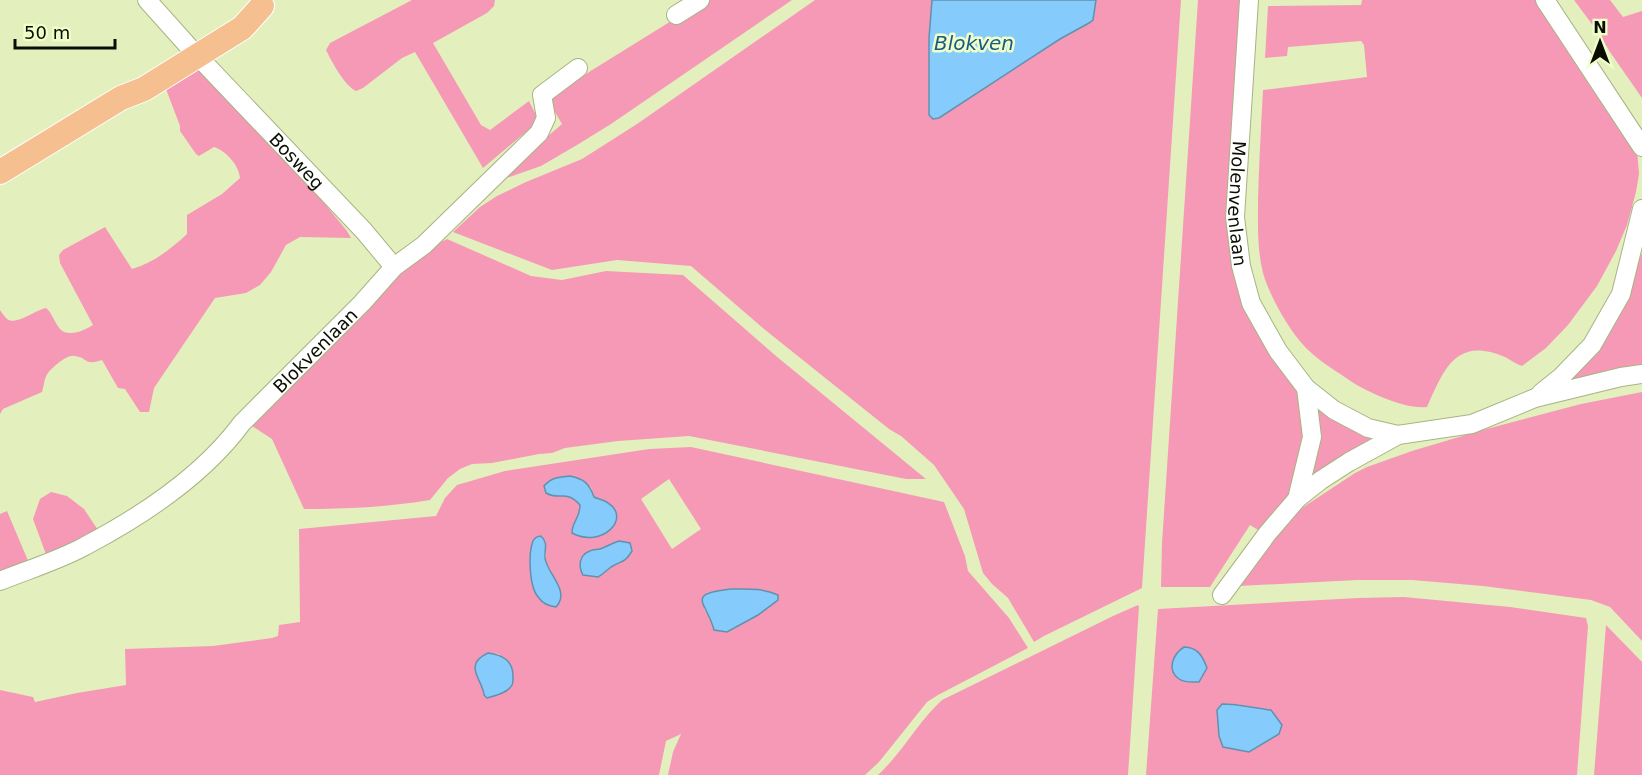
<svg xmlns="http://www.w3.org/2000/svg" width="1642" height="775" viewBox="0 0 1642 775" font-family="'DejaVu Sans',sans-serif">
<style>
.green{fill:#f699b7;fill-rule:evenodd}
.water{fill:#85cbfb;stroke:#6092b0;stroke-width:1.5}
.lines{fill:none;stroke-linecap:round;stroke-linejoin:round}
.minor-casing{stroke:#a7b483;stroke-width:20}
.major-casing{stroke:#fff;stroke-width:26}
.minor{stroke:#fff;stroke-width:18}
.major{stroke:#f5bf8f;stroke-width:24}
.labels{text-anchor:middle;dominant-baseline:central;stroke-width:5;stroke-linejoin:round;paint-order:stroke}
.street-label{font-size:18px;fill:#0a0e00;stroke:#f0feca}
.water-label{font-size:20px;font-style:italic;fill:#185c84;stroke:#f0feca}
</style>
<rect width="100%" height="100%" fill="#e3f0bd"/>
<g class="green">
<path d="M412,0H495L494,6L487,13L433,43L481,125L490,130L529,101L539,121L483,168L415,52L402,58L363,88L356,91C344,85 332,62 326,50L330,43Z"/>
<polygon points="705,0 792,0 611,124 577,145 541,166 495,182 562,124 548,100 589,72"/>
<polygon points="815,0 932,0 929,38 939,118 1060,39 1089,23 1093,20 1096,0 1181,0 1142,588 1044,636 1034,642 1008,598 992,584 983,573 964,509 934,465 901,436 889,429 764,329 691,266 617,260 552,270 453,232 480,207 497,196 526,182 582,159 637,124"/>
<polygon points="1198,0 1244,0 1232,241 1300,393 1306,439 1296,479 1281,509 1263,533 1250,525 1210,587 1161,587 1162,543"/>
<path d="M1362,0H1554L1626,105L1636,137L1639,174L1636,192L1627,225L1616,251L1597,286L1568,325L1546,348L1522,366C1516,364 1511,360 1505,357C1456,336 1444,369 1427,407C1406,410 1364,391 1346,378C1333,369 1318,360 1306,348C1289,330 1270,297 1263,273C1257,249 1258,224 1258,200C1259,163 1261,126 1263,90L1367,77L1364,45L1361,41L1288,47L1287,56L1265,58L1268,6L1361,5Z"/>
<polygon points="1574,0 1610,0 1623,17 1642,11 1642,98 1610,52 1600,35"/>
<path d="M196,68L320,198L347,231L351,238L300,237L286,245L271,272L260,285L246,293L215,298L154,388L149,412H140L125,389L118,388L102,360C83,366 89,358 75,356C67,354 53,367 48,373C44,378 44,386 42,392L3,409L0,414V310C2,313 4,316 7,319C16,326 35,310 46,308C53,314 54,322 60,329C69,338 85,330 93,325L60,263L59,255L63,250L105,227L132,269C153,263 171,249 187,234V215L222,194L240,178C239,165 226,151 214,147L199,156L196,154L180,131V126L166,89Z"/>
<path d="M447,239L531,276L562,280L606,271L683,275L776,356L926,479H906L689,436L618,441L565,448L552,453L539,454L492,463L472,464L460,469L448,478L430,500C388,507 346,509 304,509L272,439L252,426L395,276L435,245Z"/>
<polygon points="1642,253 1642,368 1530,392 1556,379 1627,290"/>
<polygon points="1642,392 1642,641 1610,607 1591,600 1483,586 1412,580 1357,580 1239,586 1283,525 1305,506 1355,473 1367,467 1412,451 1479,431 1581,404"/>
<polygon points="1318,407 1378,437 1313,480 1308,476 1316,410"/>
<path d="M691,447L944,502L965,556L968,571L1009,618L1028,648L938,695L927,702L879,762L865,775H668L673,752L681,734L666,741L659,775H0V690L33,697L35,702L77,693L126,685L125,649L213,646L272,638L278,636L279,625L300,622L299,529L436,516L445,498L457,485L505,471L649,449ZM669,479L701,529L672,549L641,499ZM591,487L594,497L608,503L572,527L580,515V505L574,499L567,495ZM533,541L546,552L545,561L561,592L530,572ZM601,549L632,551C624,564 622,560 611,567C607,570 603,574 598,577L580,559L589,551ZM731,589L763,590L778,595V600L758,615L727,632L714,630L712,620L704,609L722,590ZM488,653L499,654L512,685C504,694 496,695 484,695L480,657Z"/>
<polygon points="51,492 67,496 84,509 100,533 47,557 33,519 40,499"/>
<polygon points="7,511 29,563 0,573 0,514"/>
<path d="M1404,597L1510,607L1586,618L1588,626L1577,775H1146L1158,609L1358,598ZM1222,704L1242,705L1250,708L1259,746L1249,752L1219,736L1217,710Z"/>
<path d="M1138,605L1139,607L1128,775H878C903,752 917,723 942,700L1113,616Z"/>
<polygon points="1606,625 1642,662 1642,775 1594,775"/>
</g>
<g class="water">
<polygon points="932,0 1096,0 1093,20 1089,23 1060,39 939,118 933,119 929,115 929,38"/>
<path d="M570,476C584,479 589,483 594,497C598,499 604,500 608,503C632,518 602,549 572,533C572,521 580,519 580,505C566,489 560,501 546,493L544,486C552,477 559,477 570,476Z"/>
<path d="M541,536C549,544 544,549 545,558C547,574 571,591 556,607C549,606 543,604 539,598C529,588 528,554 533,541C535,537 537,537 541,536Z"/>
<path d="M619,541L630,543L632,551C624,564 622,560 611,567C607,570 603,574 598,577L583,575C578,566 579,555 590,551C593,549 597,550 600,549C606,547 612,543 619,541Z"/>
<path d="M731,589C747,589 764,588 778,595V600L758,615L727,632L714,630C707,602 684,594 731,589Z"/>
<path d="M1184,647C1198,647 1203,657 1207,668L1199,682C1193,682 1185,683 1179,679C1166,670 1173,654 1184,647Z"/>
<path d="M488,653C502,655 513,660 513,676C513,677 513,684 512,685C508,693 494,696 487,698L484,695C483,680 462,665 488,653Z"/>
<path d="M1222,704C1239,704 1254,708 1271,710L1282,725L1279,734L1249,752L1223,747L1219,736L1217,710Z"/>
</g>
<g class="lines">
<defs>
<g id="minor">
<path id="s1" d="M147,0L190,48L364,231L394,267"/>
<path id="s2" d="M1249,0L1235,217L1241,266L1251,303L1278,351L1306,388L1334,410L1368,428L1398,435"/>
<polyline points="1545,0 1642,147"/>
<polyline points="676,15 700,0"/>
<polyline points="1541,393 1561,377 1592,345 1621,294 1642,209"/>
<polyline points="1297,499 1312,437 1306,388"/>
<path id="s3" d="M0,581C27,570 60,560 85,546C142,516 203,476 242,423L362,303L394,267L424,245L539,133L546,118L542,95L578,68"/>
<polyline points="1222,595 1267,534 1297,499 1321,480 1349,462 1398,435 1472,424 1535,398 1621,377 1642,374"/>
</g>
<polyline id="major" points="0,172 121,98 144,89 242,28 262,6"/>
</defs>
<use href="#minor" class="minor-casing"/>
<use href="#major" class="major-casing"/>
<use href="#minor" class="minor"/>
<use href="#major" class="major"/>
</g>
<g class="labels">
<g class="street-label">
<text stroke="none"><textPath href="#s1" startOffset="220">Bosweg</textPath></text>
<text stroke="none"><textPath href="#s2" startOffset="204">Molenvenlaan</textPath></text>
<text stroke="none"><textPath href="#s3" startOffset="396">Blokvenlaan</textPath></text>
</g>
<g class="water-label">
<text x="974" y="43">Blokven</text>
</g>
</g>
<g transform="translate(1600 42)" stroke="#f0feca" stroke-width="4.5" paint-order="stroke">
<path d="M0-4.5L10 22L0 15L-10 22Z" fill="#0a0e00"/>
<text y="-9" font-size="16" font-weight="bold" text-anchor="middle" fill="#0a0e00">N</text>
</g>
<path d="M15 39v9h100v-9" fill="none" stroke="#0a0e00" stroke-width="3"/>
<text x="24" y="39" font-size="18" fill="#0a0e00" stroke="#f0feca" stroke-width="4.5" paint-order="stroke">50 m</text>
</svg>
